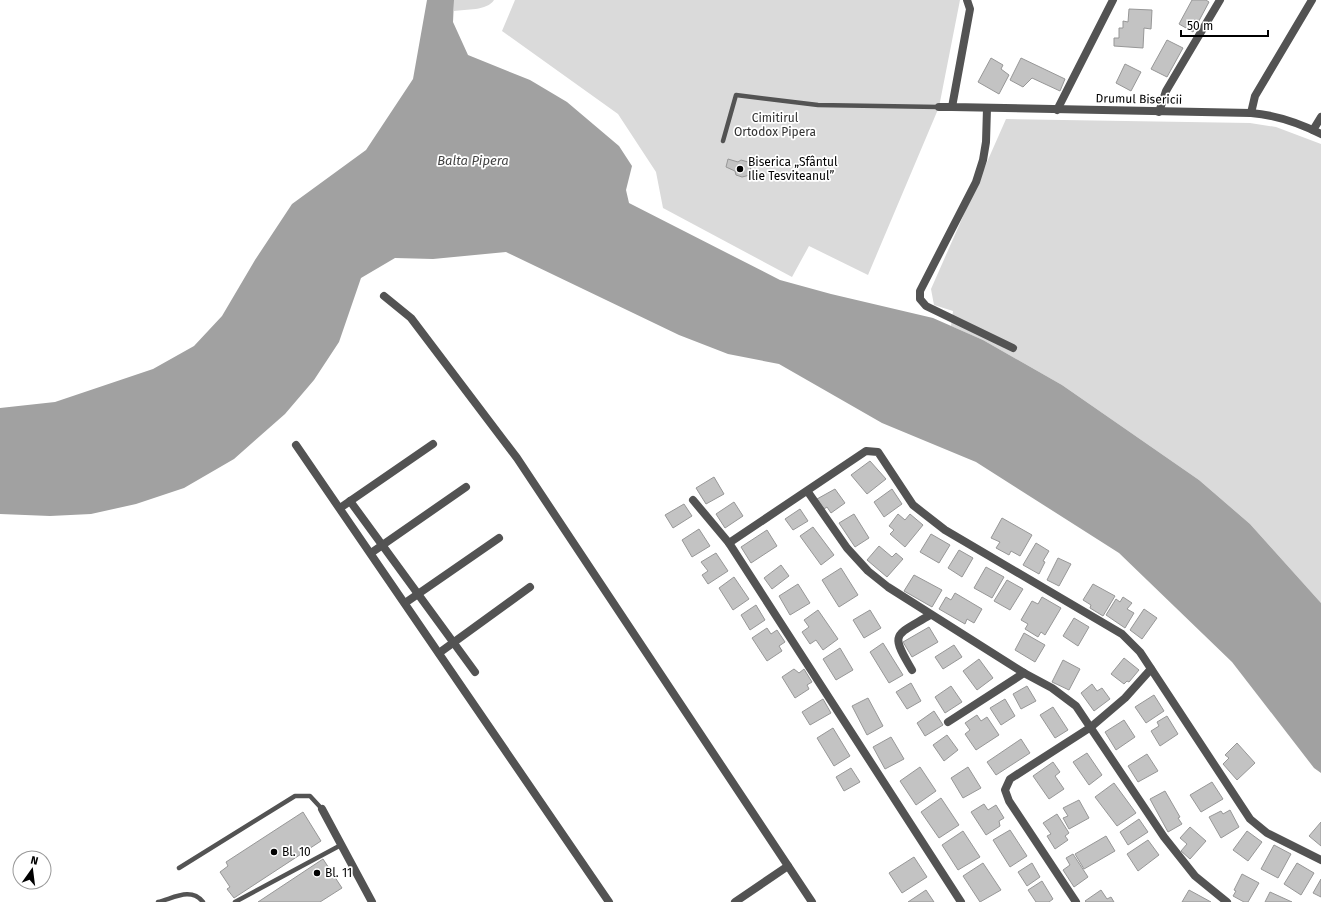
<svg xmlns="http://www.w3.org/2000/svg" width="1321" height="902" viewBox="0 0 1321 902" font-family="'Fira Sans',sans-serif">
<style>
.green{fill:#dadada}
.water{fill:#a1a1a1}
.building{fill:#c3c3c3;stroke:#979797}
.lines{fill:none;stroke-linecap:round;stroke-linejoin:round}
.lane{stroke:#535353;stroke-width:4.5}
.street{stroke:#535353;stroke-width:8}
.poi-dot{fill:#000;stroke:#fff;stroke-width:1.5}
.labels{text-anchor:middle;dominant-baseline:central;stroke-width:3.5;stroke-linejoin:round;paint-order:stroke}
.street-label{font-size:12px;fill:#000;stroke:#fff}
.park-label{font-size:12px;fill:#313131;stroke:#fff}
.poi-label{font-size:12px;fill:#000;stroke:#fff;text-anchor:start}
.water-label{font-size:13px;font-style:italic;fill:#424242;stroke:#fff}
</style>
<rect width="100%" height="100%" fill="#fff"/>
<g class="green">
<path d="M454,0H494C487,11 466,9 454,11Z"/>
<polygon points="515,0 960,0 939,107 868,275 809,246 792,277 663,208 656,172 618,114 502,31"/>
<polygon points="1006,119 1250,123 1276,127 1321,144 1321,603 1250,524 1199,480 1062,385 983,340 951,326 953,311 934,305 931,289"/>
</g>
<polygon class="water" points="427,0 454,0 453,22 468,55 530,80 567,102 619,146 632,166 626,190 629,203 780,280 831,294 933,318 983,340 1062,385 1199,480 1250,524 1321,603 1321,773 1314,768 1232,662 1119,553 976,462 882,423 779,364 728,354 679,335 506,252 433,259 395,258 361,278 339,342 314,380 285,414 234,459 184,488 136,504 91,514 50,516 0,514 0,408 55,402 153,369 194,346 222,316 255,260 292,204 366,150 413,79"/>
<g class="building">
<polygon points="1192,0 1206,0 1209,2 1193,32 1179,24"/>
<polygon points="1129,9 1152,10 1151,29 1144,28 1143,48 1114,46 1114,38 1119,38 1119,28 1123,28 1123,21 1128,22"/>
<polygon points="1167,40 1183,48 1167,77 1151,69"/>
<polygon points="991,58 1003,65 1001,69 1009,75 999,94 978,82"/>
<polygon points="1021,58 1065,79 1060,91 1032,78 1023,87 1010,80"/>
<polygon points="1125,64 1141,72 1131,91 1116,83"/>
<polygon points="728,159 738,162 741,160 748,162 751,170 750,175 742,177 736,175 735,171 726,167"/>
<polygon points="870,461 886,479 867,494 851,475"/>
<polygon points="714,477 724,494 706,504 696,488"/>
<polygon points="835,489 845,503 831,513 827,507 824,509 817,499"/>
<polygon points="892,489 902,504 884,517 874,502"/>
<polygon points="734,502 743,516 725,528 716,514"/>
<polygon points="684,504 692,516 673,528 665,515"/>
<polygon points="800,509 808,521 793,530 785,519"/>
<polygon points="854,514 869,538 855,547 839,523"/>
<polygon points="898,514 905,520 910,514 923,525 905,547 890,534 894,530 889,526"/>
<polygon points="1002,518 1032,535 1020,556 1011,551 1009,555 996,548 1000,542 991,538"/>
<polygon points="813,527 834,555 821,565 800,536"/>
<polygon points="699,529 710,546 692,557 682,540"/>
<polygon points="767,530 777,546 751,563 741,547"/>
<polygon points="931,534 950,545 939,563 920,552"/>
<polygon points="1036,543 1049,551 1043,561 1045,562 1039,574 1023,565"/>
<polygon points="879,546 892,557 896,553 903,559 887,577 867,560"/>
<polygon points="959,550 973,558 962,577 948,568"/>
<polygon points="716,553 728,571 708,584 702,575 708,571 701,562"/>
<polygon points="1058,558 1071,564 1059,586 1047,580"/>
<polygon points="781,565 789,576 772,589 764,578"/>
<polygon points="986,567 1004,577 992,598 974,588"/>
<polygon points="841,568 858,595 839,607 822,580"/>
<polygon points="914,575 942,590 932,607 904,591"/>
<polygon points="734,577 749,599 733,610 719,588"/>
<polygon points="1007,580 1023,589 1010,610 994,601"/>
<polygon points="798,584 810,603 790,615 779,596"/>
<polygon points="1093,584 1115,596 1103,616 1090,608 1091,605 1083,600"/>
<polygon points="955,593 982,609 974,623 967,619 965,624 939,609 946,597 951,600"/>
<polygon points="1042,597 1061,608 1045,635 1041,632 1038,637 1025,629 1028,624 1021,620 1032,601 1038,604"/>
<polygon points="1123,597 1132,603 1127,609 1134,613 1125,628 1106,615 1116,599 1120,602"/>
<polygon points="756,605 765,620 750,630 741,615"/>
<polygon points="1144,609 1157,618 1142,639 1130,630"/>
<polygon points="818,610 838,639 823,650 816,640 810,644 802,632 809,627 804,620"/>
<polygon points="870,610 881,628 864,638 853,620"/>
<polygon points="1074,618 1089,627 1078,646 1063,636"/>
<polygon points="929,627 938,642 912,657 903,642"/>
<polygon points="767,628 771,634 777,630 785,642 779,646 782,651 767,661 752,638"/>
<polygon points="1024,633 1045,645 1035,662 1015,650"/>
<polygon points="883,643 903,675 889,683 870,652"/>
<polygon points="954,645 962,657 943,669 935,657"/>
<polygon points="840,648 853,670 836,680 823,659"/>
<polygon points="1124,658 1139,670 1129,682 1127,681 1124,684 1111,674"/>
<polygon points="979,659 993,678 977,690 963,671"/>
<polygon points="1063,660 1080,669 1069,690 1052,682"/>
<polygon points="794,669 799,673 804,669 812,682 807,685 809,689 795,698 782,677"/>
<polygon points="911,683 921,701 907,709 896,692"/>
<polygon points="1092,684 1097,691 1102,688 1110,699 1094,711 1081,693"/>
<polygon points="951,686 962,702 945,713 935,697"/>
<polygon points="1027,686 1036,701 1021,709 1013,694"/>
<polygon points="1154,695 1164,711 1146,723 1135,707"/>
<polygon points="868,698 883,726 867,735 852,706"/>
<polygon points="823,699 831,713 810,725 802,712"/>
<polygon points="1005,699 1015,716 1001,725 990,708"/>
<polygon points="1053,707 1068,730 1055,738 1040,715"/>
<polygon points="934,711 943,725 925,736 917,723"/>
<polygon points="977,715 981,721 987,717 999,735 976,750 965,734 970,730 965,723"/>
<polygon points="1167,716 1178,734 1160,746 1151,731 1159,726 1157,722"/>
<polygon points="1124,720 1135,737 1116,750 1105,732"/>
<polygon points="833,728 850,756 834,766 817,738"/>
<polygon points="947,735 958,750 944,761 933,745"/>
<polygon points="891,737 904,759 885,769 873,747"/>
<polygon points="1021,739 1030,753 996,775 987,762"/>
<polygon points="1237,743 1255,763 1237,780 1223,764 1229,758 1225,755"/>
<polygon points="1087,753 1102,775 1089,785 1073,762"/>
<polygon points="1147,754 1158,771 1138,782 1128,766"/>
<polygon points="1053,762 1060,772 1055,776 1064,789 1049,799 1033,776"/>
<polygon points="920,767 936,791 916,805 900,781"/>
<polygon points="968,767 981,788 963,798 951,778"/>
<polygon points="851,768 860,782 844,791 836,777"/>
<polygon points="1212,782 1223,799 1201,812 1190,795"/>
<polygon points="1114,783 1136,813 1117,826 1095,797"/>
<polygon points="1165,791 1180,817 1178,818 1182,824 1168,832 1150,799"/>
<polygon points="941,798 959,825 939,838 921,812"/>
<polygon points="1079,800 1089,818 1069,829 1063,818 1068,816 1063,808"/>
<polygon points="984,804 988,810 996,805 1004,818 999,821 1000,826 986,835 971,812"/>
<polygon points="1230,810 1239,827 1221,838 1209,817 1221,811 1223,814"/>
<polygon points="303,812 321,841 234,898 227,889 230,887 220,872 228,866 226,862"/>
<polygon points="1057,814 1069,833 1065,836 1068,840 1055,849 1047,836 1051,834 1043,823"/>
<polygon points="1139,819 1148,832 1128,845 1120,832"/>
<polygon points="1321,822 1321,846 1309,836"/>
<polygon points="1190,827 1206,841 1190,859 1181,851 1187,844 1180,838"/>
<polygon points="1010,830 1027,856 1010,867 993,840"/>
<polygon points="963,831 980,857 958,870 942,845"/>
<polygon points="1247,831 1262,842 1248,861 1233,850"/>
<polygon points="1106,836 1115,851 1084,869 1075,854"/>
<polygon points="1148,840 1159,855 1138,871 1127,854"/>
<polygon points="1274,845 1291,854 1278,878 1261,869"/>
<polygon points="1073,854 1088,877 1074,887 1063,870 1070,865 1066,858"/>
<polygon points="914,857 927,877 902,893 889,873"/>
<polygon points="323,859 342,888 320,902 258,902"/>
<polygon points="983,863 1001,890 980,902 963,876"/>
<polygon points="1032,863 1040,877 1027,886 1018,872"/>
<polygon points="1297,863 1314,873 1301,895 1284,884"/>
<polygon points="1242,874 1259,883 1248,902 1244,902 1233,896 1236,891 1234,890"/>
<polygon points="1321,879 1321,897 1313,893"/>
<polygon points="1042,881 1053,899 1049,902 1036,902 1028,890"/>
<polygon points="926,890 934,902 908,902"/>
<polygon points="1101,890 1107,899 1111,897 1114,902 1086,902 1085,901"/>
<polygon points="1189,890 1211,902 1182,902"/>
<polygon points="1270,892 1292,902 1265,902"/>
</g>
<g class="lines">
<g class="lane">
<polyline points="723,141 736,95 818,105 939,107"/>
<polyline points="179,868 295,796 310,796 322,809"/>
<path d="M158,902C174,898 191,887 203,902"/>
<polyline points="235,902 341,845"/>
</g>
<g class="street">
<path d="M967,0L970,9L952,107L1251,113C1276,115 1299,123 1321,134"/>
<polyline points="939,107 952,107"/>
<polyline points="987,108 986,142 983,160 976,182 920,291 920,299 926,306 1013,348"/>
<polyline points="1057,110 1113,0"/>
<polyline points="1159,112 1166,91 1220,0"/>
<polyline points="1251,113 1255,96 1312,0"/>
<polyline points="1313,130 1321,117"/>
<polyline points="384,296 411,318 517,458 812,902"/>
<polyline points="296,445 609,902"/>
<polyline points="808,492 847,548 868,571 888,587 1024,673 1052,688 1076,706 1164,837 1195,876 1227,902"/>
<polyline points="693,500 729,543 961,902"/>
<polyline points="350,501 475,672"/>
<polyline points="340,508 433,444"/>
<polyline points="729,543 866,451 878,452 913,505 945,530 1122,634 1140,652 1250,819 1267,833 1321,860"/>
<polyline points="371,553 466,487"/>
<polyline points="405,603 499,538"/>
<polyline points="439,653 530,587"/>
<path d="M912,670C889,632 895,636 930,615"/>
<polyline points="948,722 1024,673"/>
<polyline points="322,809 372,902"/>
<polyline points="735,902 788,866"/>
<polyline points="1076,902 1009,801 1005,790 1010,779 1091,727 1125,698 1151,669"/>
</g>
</g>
<g class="poi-dot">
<circle cx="740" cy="169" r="4"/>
<circle cx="274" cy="852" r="4"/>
<circle cx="317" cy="873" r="4"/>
</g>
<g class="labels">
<g class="street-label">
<text transform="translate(1139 99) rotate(1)">Drumul Bisericii</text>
</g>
<g class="park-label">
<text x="775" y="118">Cimitirul<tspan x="775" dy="14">Ortodox Pipera</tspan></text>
</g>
<g class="poi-label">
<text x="748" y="162">Biserica „Sfântul<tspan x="748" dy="14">Ilie Tesviteanul”</tspan></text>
<text x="282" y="852">Bl. 10</text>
<text x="325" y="873">Bl. 11</text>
</g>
<g class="water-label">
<text x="473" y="160">Balta Pipera</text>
</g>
</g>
<g transform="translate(32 870) rotate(14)"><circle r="19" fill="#ffffff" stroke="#999999"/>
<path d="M0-3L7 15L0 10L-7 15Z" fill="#000000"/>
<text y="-6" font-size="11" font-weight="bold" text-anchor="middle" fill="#000000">N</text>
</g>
<path d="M1181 30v6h87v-6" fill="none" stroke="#000000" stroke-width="2"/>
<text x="1187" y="30" font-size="12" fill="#000000" stroke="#ffffff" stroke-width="3" paint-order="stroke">50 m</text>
</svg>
